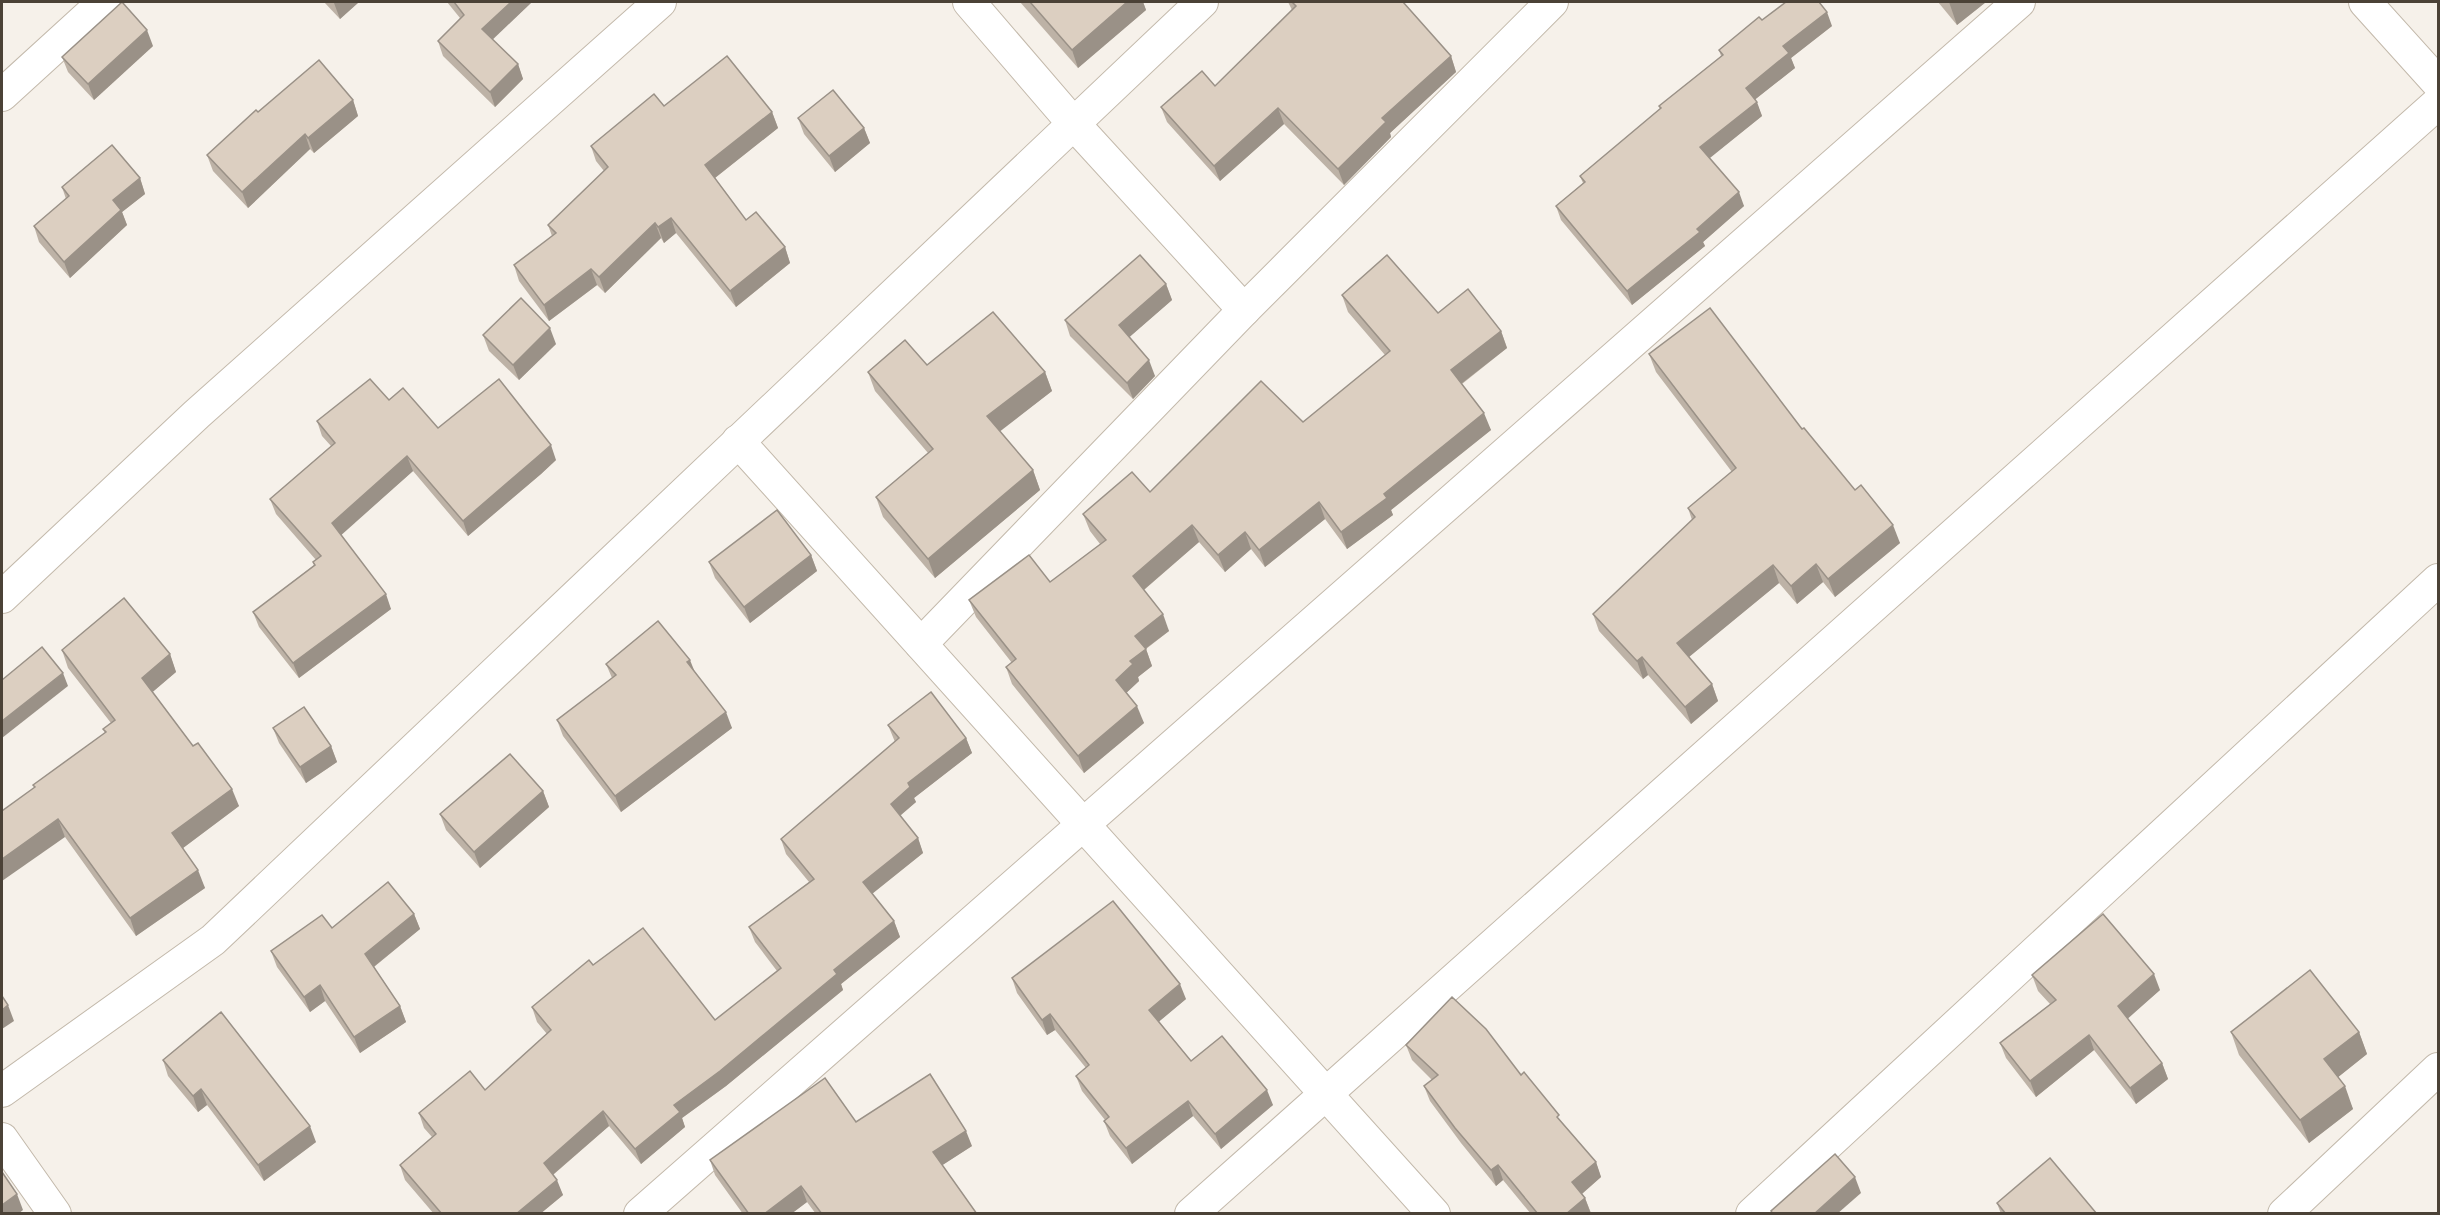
<svg xmlns="http://www.w3.org/2000/svg" width="2440" height="1215" viewBox="0 0 2440 1215" font-family="'Open Sans',sans-serif">
<style>
.lines{fill:none;stroke-linecap:round;stroke-linejoin:round}
.street-casing{stroke:#c3b9ab;stroke-width:34}
.street{stroke:#fff;stroke-width:32}
.wall{fill:#bdb2a6}
.shaded-wall{fill:#9a9187}
.building{fill:#dccfc1;stroke:#9a9187;stroke-width:1.5}
</style>
<rect width="100%" height="100%" fill="#f6f1ea"/>
<g class="lines">
<defs>
<g id="street">
<polyline points="969,2 1073,123 1244,310"/>
<polyline points="2365,2 2438,83"/>
<polyline points="2,95 104,2"/>
<polyline points="738,441 1434,1214"/>
<polyline points="2,597 197,414 660,2"/>
<polyline points="921,644 1244,310 1552,2"/>
<polyline points="2,1091 213,940 1202,2"/>
<polyline points="2,1139 55,1214"/>
<polyline points="640,1214 2019,2"/>
<polyline points="1191,1214 2438,103"/>
<polyline points="1752,1214 2438,580"/>
<polyline points="2284,1214 2438,1069"/>
</g>
</defs>
<use href="#street" class="street-casing"/>
<use href="#street" class="street"/>
</g>
<g class="wall">
<polygon points="324,2 359,2 340,19"/>
<polygon points="447,2 532,2 492,39 518,64 523,79 495,107 443,56 438,41 460,18"/>
<polygon points="1020,2 1143,2 1146,10 1078,68"/>
<polygon points="1288,2 1403,2 1451,56 1456,72 1390,133 1391,137 1344,185 1284,124 1220,181 1167,122 1161,107 1215,86 1292,10"/>
<polygon points="1938,2 1986,2 1957,25"/>
<polygon points="1762,20 1832,26 1791,58 1795,68 1755,99 1762,116 1709,158 1744,206 1703,242 1705,246 1632,305 1561,220 1556,206 1583,183 1580,176 1660,109 1659,106 1721,56 1719,50"/>
<polygon points="153,46 94,100 68,72 62,57"/>
<polygon points="353,100 358,116 314,153 310,149 248,208 213,171 207,155 258,112"/>
<polygon points="664,106 772,112 778,128 715,178 746,220 785,247 790,263 736,307 676,233 664,243 661,238 605,293 597,285 549,321 519,281 514,265 552,236 548,225 604,171 596,161 591,146"/>
<polygon points="798,118 864,128 870,143 835,172 804,134"/>
<polygon points="140,178 145,194 122,212 127,225 70,278 39,242 34,226 66,199 62,187"/>
<polygon points="1166,284 1172,300 1129,337 1155,376 1133,399 1070,336 1065,320"/>
<polygon points="1342,295 1438,313 1501,331 1507,348 1462,384 1491,430 1391,510 1393,515 1347,549 1325,519 1265,567 1251,549 1225,572 1199,542 1144,590 1169,631 1146,649 1152,666 1138,677 1139,681 1126,693 1144,723 1084,773 1012,684 1006,667 1012,663 976,617 969,600 1050,582 1100,544 1090,531 1083,514 1150,492 1303,422 1385,355 1348,312"/>
<polygon points="483,335 556,344 519,380 489,351"/>
<polygon points="1649,354 1802,429 1900,543 1835,597 1823,582 1797,604 1779,583 1689,657 1712,684 1718,701 1691,724 1648,675 1643,679 1599,631 1593,614 1692,520 1688,508 1732,472 1656,372"/>
<polygon points="927,365 1045,372 1052,391 999,431 1033,470 1040,490 935,578 883,517 876,497 928,453 875,391 868,372"/>
<polygon points="389,400 438,428 556,460 541,474 468,536 413,471 341,534 391,609 299,678 259,627 253,612 314,565 313,562 316,560 276,514 270,499 331,446 322,436 317,421"/>
<polygon points="811,555 817,571 750,623 715,578 709,562"/>
<polygon points="62,650 170,654 176,672 152,692 239,806 183,848 205,888 136,936 65,837 33,785 105,733 103,729 111,723 68,668"/>
<polygon points="606,664 695,672 732,728 621,812 563,736 557,720 612,678"/>
<polygon points="888,725 966,738 972,753 914,798 916,802 900,816 918,838 923,853 872,894 894,921 900,937 841,984 843,990 726,1086 682,1118 685,1127 641,1164 609,1126 553,1175 563,1195 540,1214 434,1214 405,1180 400,1165 432,1137 424,1128 419,1113 485,1090 547,1034 537,1022 532,1007 593,965 715,1020 777,971 755,942 749,927 809,882 786,854 781,839 895,742"/>
<polygon points="273,728 331,746 337,762 306,783 279,743"/>
<polygon points="543,791 549,807 480,868 446,830 440,814"/>
<polygon points="414,914 420,929 374,967 400,1006 406,1022 360,1053 325,1001 310,1012 277,967 271,951 332,928"/>
<polygon points="2032,975 2160,990 2127,1018 2162,1063 2168,1079 2136,1104 2094,1050 2036,1097 2006,1058 2000,1043 2050,1004 2038,991"/>
<polygon points="1012,978 1186,999 1159,1021 1191,1061 1273,1105 1221,1149 1193,1116 1132,1164 1110,1136 1104,1121 1105,1120 1082,1091 1076,1076 1086,1068 1055,1030 1047,1035 1017,993"/>
<polygon points="2231,1032 2359,1032 2367,1054 2338,1077 2353,1109 2309,1143 2239,1055"/>
<polygon points="1406,1045 1521,1075 1596,1162 1601,1177 1582,1194 1585,1198 1591,1213 1531,1214 1503,1180 1496,1186 1461,1143 1430,1101 1424,1086 1432,1080 1412,1060"/>
<polygon points="163,1060 316,1142 264,1181 207,1105 198,1112 168,1076"/>
<polygon points="856,1122 972,1146 942,1165 977,1214 816,1214 807,1202 791,1214 743,1214 715,1175 710,1160"/>
<polygon points="1997,1203 2097,1214 2001,1214"/>
</g>
<g class="shaded-wall">
<polygon points="336,2 359,2 340,19 334,3"/>
<polygon points="511,2 532,2 488,44 482,29"/>
<polygon points="1127,2 1143,2 1146,10 1078,68 1072,50"/>
<polygon points="1949,2 1986,2 1957,25"/>
<polygon points="1827,12 1832,26 1791,58 1795,68 1752,102 1746,88 1783,46"/>
<polygon points="147,30 153,46 94,100 88,84"/>
<polygon points="1451,56 1456,72 1390,133 1391,137 1344,185 1338,169 1382,118"/>
<polygon points="518,64 523,79 495,107 490,92"/>
<polygon points="353,100 358,116 314,153 308,138"/>
<polygon points="1757,102 1762,116 1705,162 1700,147"/>
<polygon points="1278,108 1284,124 1220,181 1214,166"/>
<polygon points="772,112 778,128 711,181 705,165"/>
<polygon points="864,128 870,143 835,172 829,156"/>
<polygon points="305,134 310,149 248,208 242,192"/>
<polygon points="140,178 145,194 122,212 127,225 70,278 64,262 113,200"/>
<polygon points="1739,192 1744,206 1703,242 1705,246 1632,305 1627,291"/>
<polygon points="671,218 676,233 664,243 658,227"/>
<polygon points="655,223 661,238 605,293 599,277"/>
<polygon points="785,247 790,263 736,307 730,291"/>
<polygon points="591,269 597,285 549,321 544,305"/>
<polygon points="1166,284 1172,300 1125,341 1119,325"/>
<polygon points="550,328 556,344 519,380 513,365"/>
<polygon points="1501,331 1507,348 1457,387 1451,370"/>
<polygon points="1149,360 1155,376 1133,399 1127,383"/>
<polygon points="1045,372 1052,391 994,436 987,416"/>
<polygon points="1484,413 1491,430 1391,510 1393,515 1347,549 1341,532 1384,494"/>
<polygon points="551,445 556,460 541,474 468,536 463,521"/>
<polygon points="407,456 413,471 338,538 332,523"/>
<polygon points="1033,470 1040,490 935,578 928,559"/>
<polygon points="1319,502 1325,519 1265,567 1259,550"/>
<polygon points="1192,525 1199,542 1140,593 1133,576"/>
<polygon points="1893,525 1900,543 1835,597 1828,579"/>
<polygon points="1245,532 1251,549 1225,572 1218,555"/>
<polygon points="811,555 817,571 750,623 744,607"/>
<polygon points="1816,564 1823,582 1797,604 1791,586"/>
<polygon points="1773,565 1779,583 1684,661 1677,643"/>
<polygon points="386,594 391,609 299,678 293,663"/>
<polygon points="1163,614 1169,631 1141,652 1135,636"/>
<polygon points="1146,649 1152,666 1138,677 1139,681 1122,697 1116,680 1130,661"/>
<polygon points="170,654 176,672 148,696 142,678"/>
<polygon points="1642,657 1648,675 1643,679 1637,661"/>
<polygon points="690,660 696,675 687,662"/>
<polygon points="63,673 68,686 2,738 2,721"/>
<polygon points="1712,684 1718,701 1691,724 1685,707"/>
<polygon points="1137,706 1144,723 1084,773 1078,756"/>
<polygon points="726,712 732,728 621,812 615,796"/>
<polygon points="966,738 972,753 914,798 916,802 896,819 891,804 908,783"/>
<polygon points="331,746 337,762 306,783 300,767"/>
<polygon points="232,789 239,806 179,851 172,833"/>
<polygon points="543,791 549,807 480,868 474,852"/>
<polygon points="58,819 65,837 2,881 2,859"/>
<polygon points="918,838 923,853 868,897 863,882"/>
<polygon points="198,870 205,888 136,936 130,918"/>
<polygon points="414,914 420,929 371,969 365,954"/>
<polygon points="894,921 900,937 841,984 843,990 726,1086 682,1118 685,1127 641,1164 635,1149 674,1105 834,970"/>
<polygon points="2154,974 2160,990 2124,1022 2118,1006"/>
<polygon points="1180,984 1186,999 1155,1025 1149,1010"/>
<polygon points="320,985 325,1001 310,1012 304,997"/>
<polygon points="8,1005 14,1021 2,1029 2,1010"/>
<polygon points="400,1006 406,1022 360,1053 354,1037"/>
<polygon points="1050,1014 1055,1030 1047,1035 1042,1020"/>
<polygon points="2359,1032 2367,1054 2332,1082 2324,1059"/>
<polygon points="2089,1035 2094,1050 2036,1097 2030,1081"/>
<polygon points="2162,1063 2168,1079 2136,1104 2130,1088"/>
<polygon points="2345,1086 2353,1109 2309,1143 2300,1120"/>
<polygon points="201,1089 207,1105 198,1112 193,1096"/>
<polygon points="1267,1090 1273,1105 1221,1149 1215,1134"/>
<polygon points="1188,1101 1193,1116 1132,1164 1126,1148"/>
<polygon points="603,1111 609,1126 549,1178 544,1163"/>
<polygon points="310,1126 316,1142 264,1181 258,1165"/>
<polygon points="966,1131 972,1146 938,1168 933,1152"/>
<polygon points="1596,1162 1601,1177 1577,1198 1572,1182"/>
<polygon points="1498,1165 1503,1180 1496,1186 1491,1170"/>
<polygon points="1855,1177 1861,1193 1837,1214 1814,1214"/>
<polygon points="557,1180 563,1195 540,1214 516,1214"/>
<polygon points="801,1186 807,1202 791,1214 764,1214"/>
<polygon points="17,1194 23,1210 18,1214 2,1214 2,1205"/>
<polygon points="1585,1198 1591,1214 1566,1214"/>
</g>
<g class="building">
<polygon points="122,2 147,30 88,84 62,57"/>
<polygon points="454,2 511,2 482,29 518,64 490,92 438,41 464,15"/>
<polygon points="1030,2 1127,2 1072,50"/>
<polygon points="1292,2 1403,2 1451,56 1382,118 1386,122 1338,169 1278,108 1214,166 1161,107 1202,71 1215,86 1296,6"/>
<polygon points="1786,2 1819,2 1827,12 1783,46 1789,53 1746,88 1757,102 1700,147 1739,192 1697,229 1700,232 1627,291 1556,206 1585,182 1580,176 1661,108 1659,106 1723,55 1719,50 1759,17 1762,20"/>
<polygon points="727,56 772,112 705,165 746,220 756,212 785,247 730,291 671,218 658,227 655,223 599,277 591,269 544,305 514,265 556,233 548,225 608,167 591,146 654,94 664,106"/>
<polygon points="319,60 353,100 308,138 305,134 242,192 207,155 256,110 258,112"/>
<polygon points="833,90 864,128 829,156 798,118"/>
<polygon points="112,145 140,178 113,200 121,210 64,262 34,226 69,196 62,187"/>
<polygon points="1140,255 1166,284 1119,325 1149,360 1127,383 1065,320"/>
<polygon points="1387,255 1438,313 1468,289 1501,331 1451,370 1484,413 1384,494 1387,498 1341,532 1319,502 1259,550 1245,532 1218,555 1192,525 1133,576 1163,614 1135,636 1146,649 1130,661 1133,664 1116,680 1137,706 1078,756 1006,667 1016,659 969,600 1029,555 1050,582 1106,540 1083,514 1132,472 1150,492 1261,381 1303,422 1390,351 1342,295"/>
<polygon points="521,298 550,328 513,365 483,335"/>
<polygon points="1710,308 1802,429 1804,428 1855,490 1861,485 1893,525 1828,579 1816,564 1791,586 1773,565 1677,643 1712,684 1685,707 1642,657 1637,661 1593,614 1695,517 1688,508 1736,468 1649,354"/>
<polygon points="993,312 1045,372 987,416 1033,470 928,559 876,497 933,449 868,372 905,340 927,365"/>
<polygon points="370,379 389,400 403,388 438,428 499,379 551,445 535,459 463,521 407,456 332,523 386,594 293,663 253,612 315,565 313,562 321,556 270,499 335,443 317,421"/>
<polygon points="777,510 811,555 744,607 709,562"/>
<polygon points="124,598 170,654 142,678 193,746 198,743 232,789 172,833 198,870 130,918 58,819 2,859 2,811 35,787 33,785 106,732 103,729 115,720 62,650"/>
<polygon points="658,621 690,660 687,662 726,712 615,796 557,720 616,675 606,664"/>
<polygon points="42,647 63,673 2,721 2,680"/>
<polygon points="931,692 966,738 908,783 910,787 891,804 918,838 863,882 894,921 834,970 837,974 720,1071 674,1105 680,1112 635,1149 603,1111 544,1163 557,1180 516,1214 442,1214 400,1165 436,1134 419,1113 470,1071 485,1090 551,1030 532,1007 589,960 593,965 643,928 715,1020 781,968 749,927 814,879 781,839 899,738 888,725"/>
<polygon points="304,707 331,746 300,767 273,728"/>
<polygon points="510,754 543,791 474,852 440,814"/>
<polygon points="388,882 414,914 365,954 400,1006 354,1037 320,985 304,997 271,951 322,915 332,928"/>
<polygon points="1113,901 1180,984 1149,1010 1191,1061 1222,1036 1267,1090 1215,1134 1188,1101 1126,1148 1104,1121 1109,1117 1076,1076 1089,1065 1050,1014 1042,1020 1012,978"/>
<polygon points="2103,914 2154,974 2118,1006 2162,1063 2130,1088 2089,1035 2030,1081 2000,1043 2056,1000 2032,975"/>
<polygon points="2310,970 2359,1032 2324,1059 2345,1086 2300,1120 2231,1032"/>
<polygon points="2,996 8,1005 2,1010"/>
<polygon points="1452,997 1486,1029 1521,1075 1524,1072 1559,1115 1557,1117 1596,1162 1572,1182 1585,1198 1566,1214 1538,1214 1498,1165 1491,1170 1455,1128 1424,1086 1438,1075 1406,1045"/>
<polygon points="221,1012 310,1126 258,1165 201,1089 193,1096 163,1060"/>
<polygon points="930,1074 966,1131 933,1152 977,1214 822,1214 801,1186 764,1214 749,1214 710,1160 825,1078 856,1122"/>
<polygon points="1835,1154 1855,1177 1814,1214 1773,1214 1771,1211"/>
<polygon points="2050,1158 2097,1214 2006,1214 1997,1203"/>
<polygon points="2,1172 17,1194 2,1205"/>
</g>
<rect width="2440" height="1215" fill="none" stroke="#4b4237" stroke-width="6"/>
</svg>
